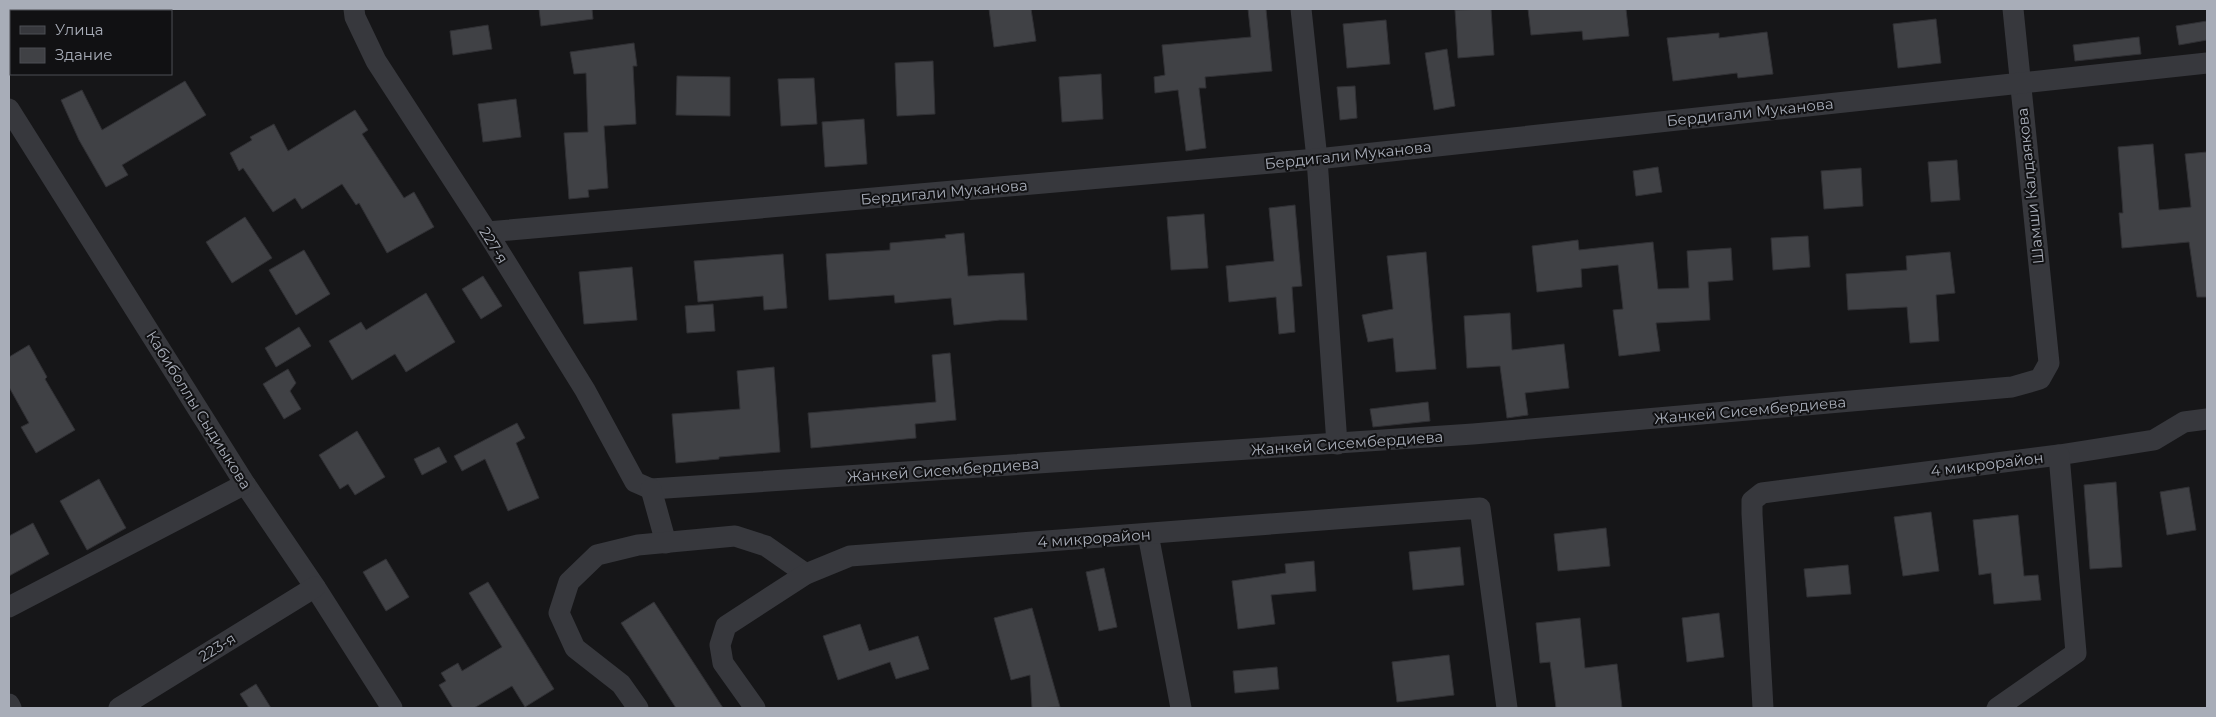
<svg xmlns="http://www.w3.org/2000/svg" width="2216" height="717" viewBox="0 0 2216 717" font-family="Montserrat,sans-serif">
<style>
.building{fill:#404145;stroke:#303034}
.lines{fill:none;stroke-linecap:round;stroke-linejoin:round}
.minor{stroke:#37383d;stroke-width:21}
.labels{text-anchor:middle;dominant-baseline:central;stroke-width:4;stroke-linejoin:round;paint-order:stroke}
.street-label{font-size:15px;fill:#a8adb8;stroke:#111113}
</style>
<rect width="100%" height="100%" fill="#161618"/>
<g class="building">
<polygon points="539,9 592,9 593,19 541,26"/>
<polygon points="989,9 1031,9 1036,41 994,47"/>
<polygon points="1248,9 1266,9 1272,71 1205,77 1206,88 1199,88 1206,148 1186,151 1178,90 1155,93 1154,77 1165,75 1162,45 1251,37"/>
<polygon points="1491,9 1494,55 1458,58 1455,10"/>
<polygon points="1528,9 1626,9 1629,36 1583,40 1582,31 1531,35"/>
<polygon points="1936,19 1941,63 1898,68 1893,24"/>
<polygon points="1386,20 1390,64 1347,68 1343,24"/>
<polygon points="2207,21 2207,40 2179,45 2176,26"/>
<polygon points="488,25 492,49 453,55 450,31"/>
<polygon points="1767,32 1773,74 1738,78 1737,73 1673,81 1667,38 1719,33 1719,38"/>
<polygon points="2139,37 2141,54 2075,61 2073,45"/>
<polygon points="634,43 637,66 633,66 636,124 604,126 608,188 588,190 589,197 569,199 564,133 588,132 586,73 574,74 570,52"/>
<polygon points="1447,49 1455,106 1434,110 1425,53"/>
<polygon points="933,61 935,114 897,116 895,63"/>
<polygon points="1101,74 1103,119 1062,122 1059,77"/>
<polygon points="677,76 730,77 730,116 676,115"/>
<polygon points="814,78 817,124 781,126 778,79"/>
<polygon points="185,81 206,115 122,165 128,175 106,187 79,140 61,100 82,90 102,130"/>
<polygon points="1355,86 1357,118 1340,120 1337,87"/>
<polygon points="516,99 521,137 483,142 478,104"/>
<polygon points="355,110 368,130 362,134 404,198 414,192 434,227 387,253 359,203 356,205 342,184 302,209 295,198 273,212 243,168 239,171 230,153 252,140 250,137 274,124 288,151"/>
<polygon points="864,119 867,164 825,167 822,122"/>
<polygon points="2153,144 2159,210 2191,207 2185,154 2207,152 2207,297 2197,297 2189,242 2122,248 2119,213 2123,213 2118,147"/>
<polygon points="1957,160 1960,200 1931,202 1928,162"/>
<polygon points="1658,167 1662,192 1636,196 1633,171"/>
<polygon points="1861,168 1863,206 1824,209 1821,171"/>
<polygon points="1295,205 1302,286 1292,287 1295,332 1279,334 1276,297 1229,302 1226,266 1274,261 1269,208"/>
<polygon points="1204,214 1208,268 1171,270 1167,217"/>
<polygon points="245,217 272,258 232,283 206,242"/>
<polygon points="964,233 968,276 1024,273 1027,320 1000,320 954,325 951,298 895,303 894,295 829,300 826,254 890,250 890,243 946,238 945,235"/>
<polygon points="1808,236 1810,267 1773,270 1771,238"/>
<polygon points="1578,240 1579,250 1653,242 1658,289 1689,288 1687,251 1731,248 1733,280 1708,282 1710,320 1656,323 1660,351 1619,356 1613,310 1623,309 1618,265 1581,269 1582,287 1537,292 1532,246"/>
<polygon points="304,250 330,294 296,315 269,270"/>
<polygon points="1426,252 1436,369 1396,372 1393,338 1368,342 1362,315 1393,309 1387,256"/>
<polygon points="1950,252 1955,293 1936,295 1939,341 1910,343 1907,307 1848,310 1846,274 1907,270 1906,256"/>
<polygon points="783,254 787,308 764,310 763,296 698,302 694,261"/>
<polygon points="632,267 637,320 584,324 579,272"/>
<polygon points="483,276 502,306 481,319 462,289"/>
<polygon points="426,293 455,342 406,372 395,354 352,380 329,341 361,322 366,330"/>
<polygon points="713,304 715,331 687,333 685,306"/>
<polygon points="1510,313 1512,350 1564,344 1569,388 1525,393 1528,415 1507,418 1500,366 1467,368 1464,316"/>
<polygon points="299,327 311,346 276,367 265,348"/>
<polygon points="29,345 47,377 45,379 75,430 36,453 21,427 29,423 9,387 9,357"/>
<polygon points="950,353 956,420 915,424 916,438 811,448 808,413 936,402 932,355"/>
<polygon points="774,367 780,452 719,457 719,459 676,463 672,414 740,409 737,371"/>
<polygon points="288,369 296,383 290,391 301,409 284,419 263,384"/>
<polygon points="1428,402 1430,421 1373,427 1370,409"/>
<polygon points="517,423 525,438 516,443 539,498 508,511 485,459 462,471 454,456"/>
<polygon points="357,431 385,477 355,495 348,484 340,489 319,455"/>
<polygon points="439,447 447,462 422,475 414,459"/>
<polygon points="99,479 126,528 87,550 60,501"/>
<polygon points="2116,482 2122,567 2090,569 2084,485"/>
<polygon points="2189,487 2196,530 2167,535 2160,492"/>
<polygon points="1931,512 1939,571 1903,576 1894,517"/>
<polygon points="2018,515 2024,576 2038,575 2041,600 1994,604 1991,573 1979,575 1973,520"/>
<polygon points="33,523 49,554 9,576 9,536"/>
<polygon points="1606,528 1610,566 1558,571 1554,534"/>
<polygon points="1460,547 1464,585 1413,590 1409,552"/>
<polygon points="386,559 409,597 386,611 363,572"/>
<polygon points="1314,561 1316,591 1271,595 1275,624 1238,629 1232,581 1286,573 1285,564"/>
<polygon points="1848,565 1851,594 1807,597 1804,569"/>
<polygon points="1104,568 1117,627 1099,631 1086,572"/>
<polygon points="488,582 554,689 525,707 512,686 474,708 453,708 439,685 446,681 441,673 458,663 462,671 502,647 469,593"/>
<polygon points="654,602 723,708 676,708 621,623"/>
<polygon points="1032,608 1060,707 1032,708 1030,675 1011,680 994,618"/>
<polygon points="1719,613 1724,657 1687,662 1682,618"/>
<polygon points="1580,618 1585,668 1617,664 1622,708 1556,708 1550,662 1540,663 1536,623"/>
<polygon points="860,624 869,651 918,636 929,669 896,679 890,662 838,680 823,636"/>
<polygon points="1449,655 1454,695 1397,702 1392,662"/>
<polygon points="1277,667 1279,689 1235,693 1233,671"/>
<polygon points="256,684 271,708 249,708 240,694"/>
</g>
<g class="lines">
<g class="minor">
<polyline points="354,9 355,17 376,61 487,232 585,390 635,482 651,489 1473,434 2012,387 2040,379 2049,363 2013,9"/>
<polyline points="1301,9 1317,159 1337,444"/>
<polyline points="9,109 245,484 315,587 392,708"/>
<polyline points="487,232 1317,159 2207,63"/>
<polyline points="651,489 666,543"/>
<polyline points="1148,534 1181,708"/>
<polyline points="9,607 245,484"/>
<polyline points="9,704 11,708"/>
<polyline points="119,708 315,587"/>
<polyline points="638,708 621,684 575,648 559,613 569,582 597,555 638,545 735,536 766,546 806,574"/>
<polyline points="755,708 723,663 720,645 726,626 806,574 850,556 1480,508 1507,708"/>
<polyline points="1763,708 1752,514 1752,501 1762,493 2059,455 2154,440 2184,422 2207,419"/>
<polyline points="1997,708 2076,653 2059,455"/>
</g>
</g>
<g class="labels">
<g class="street-label">
<text transform="translate(1750 112) rotate(-6)">Бердигали Муканова</text>
<text transform="translate(1348 155) rotate(-6)">Бердигали Муканова</text>
<text transform="translate(2030 186) rotate(-96)">Шамши Калдаякова</text>
<text transform="translate(944 192) rotate(-5)">Бердигали Муканова</text>
<text transform="translate(494 245) rotate(58)">227-я</text>
<text transform="translate(199 410) rotate(58)">Кабиболлы Сыдиыкова</text>
<text transform="translate(1750 410) rotate(-5)">Жанкей Сисембердиева</text>
<text transform="translate(1347 443) rotate(-4)">Жанкей Сисембердиева</text>
<text transform="translate(1987 464) rotate(-7)">4 микрорайон</text>
<text transform="translate(943 470) rotate(-4)">Жанкей Сисембердиева</text>
<text transform="translate(1094 538) rotate(-4)">4 микрорайон</text>
<text transform="translate(217 647) rotate(-32)">223-я</text>
</g>
</g>
<rect width="2216" height="717" fill="none" stroke="#a8adb8" stroke-width="20"/>
<rect x="10" y="10" width="162" height="65" fill="#111113" stroke="#4d4f55"/>
<rect x="20" y="26" width="25" height="8" fill="#37383d" stroke="#4d4f55"/>
<text x="55" y="35" font-size="15" fill="#a8adb8">Улица</text>
<rect x="20" y="48" width="25" height="15" fill="#404145" stroke="#4d4f55"/>
<text x="55" y="60" font-size="15" fill="#a8adb8">Здание</text>
</svg>
